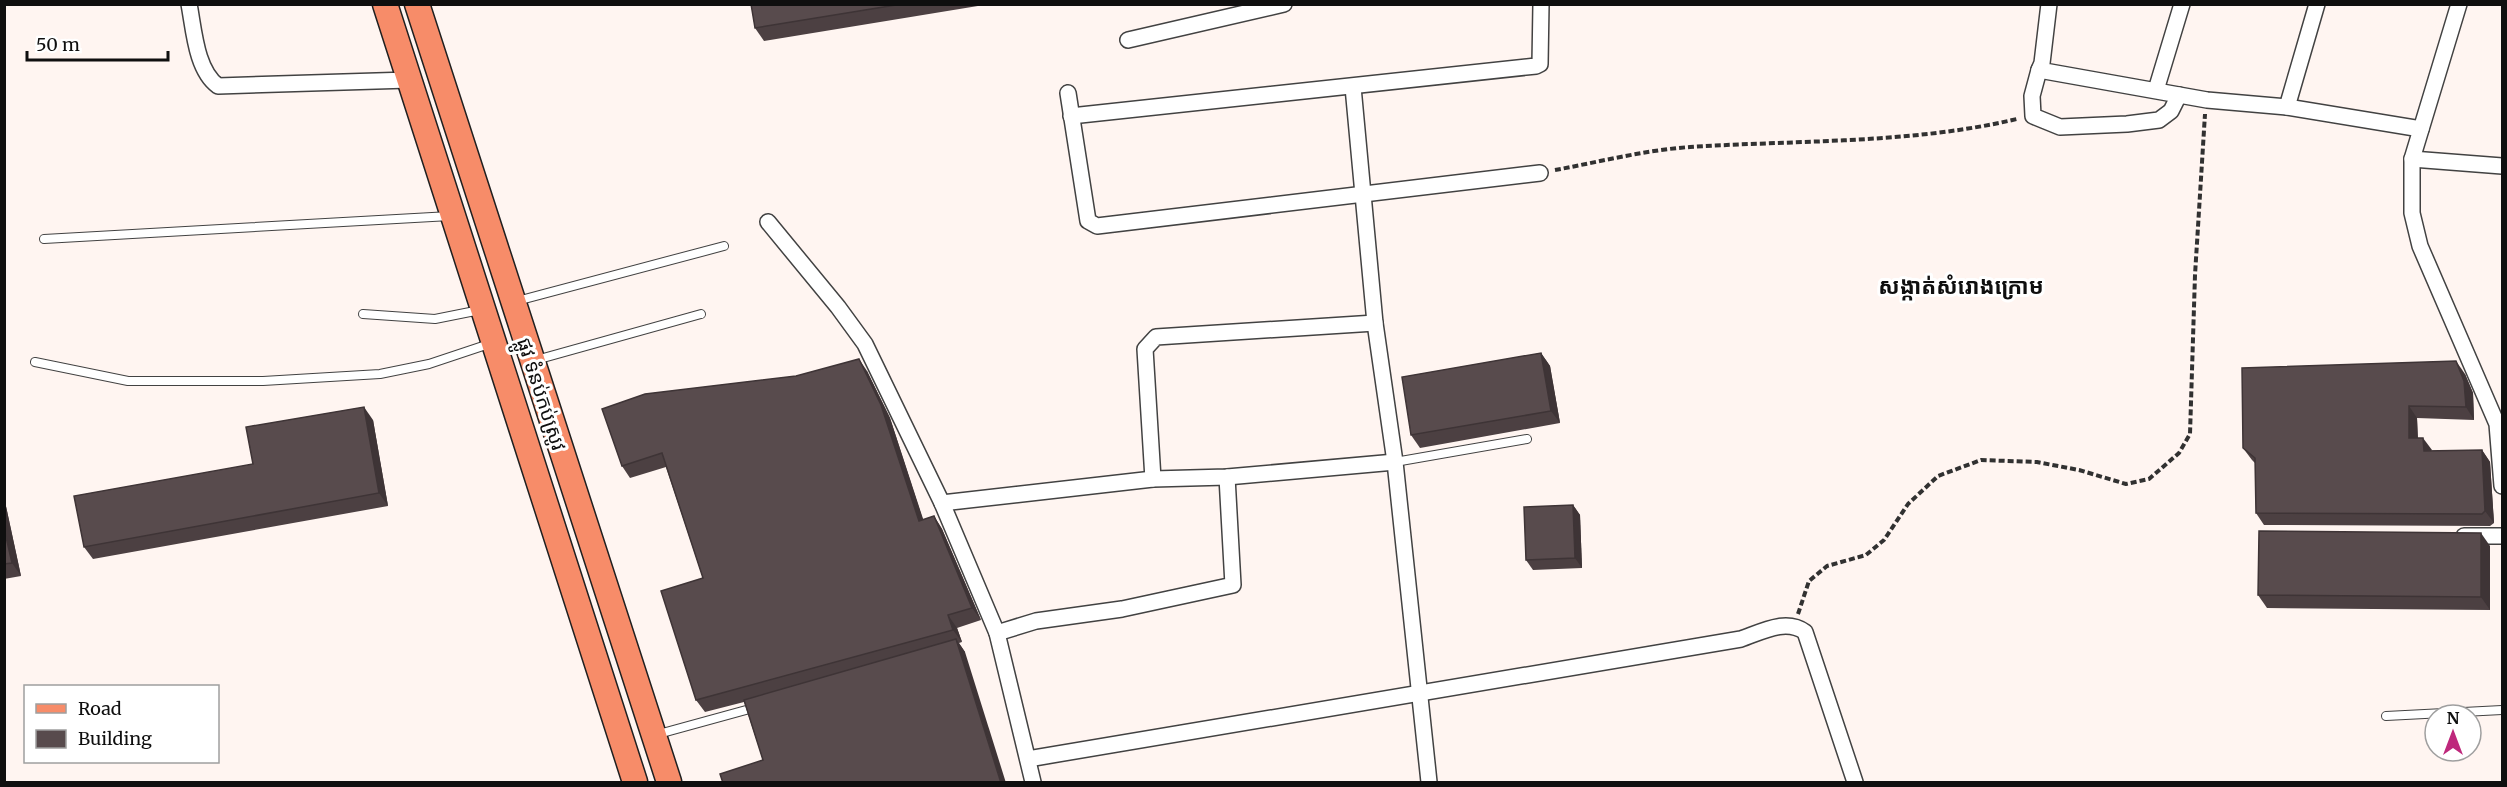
<svg xmlns="http://www.w3.org/2000/svg" width="2507" height="787" viewBox="0 0 2507 787" font-family="Merriweather,'Noto Sans Khmer',serif">
<style>
.lines{fill:none;stroke-linecap:round;stroke-linejoin:round}
.lane-casing{stroke:#424242;stroke-width:10}
.street-casing{stroke:#424242;stroke-width:18}
.primary-casing{stroke:#202020;stroke-width:27}
.path{stroke:#313131;stroke-width:4;stroke-dasharray:6 3;stroke-linecap:butt}
.lane{stroke:#fff;stroke-width:8}
.street{stroke:#fff;stroke-width:15}
.primary{stroke:#f78c69;stroke-width:24}
.wall{fill:#4c4042}
.shaded-wall{fill:#3e3436}
.building{fill:#584b4d;stroke:#3e3436;stroke-width:1.5}
.labels{text-anchor:middle;dominant-baseline:central;stroke-width:6;stroke-linejoin:round;paint-order:stroke}
.street-label{font-size:20px;fill:#0f0f0f;stroke:#fff}
.quarter-label{font-size:22px;font-weight:bold;fill:#0f0f0f;stroke:#fff}
</style>
<rect width="100%" height="100%" fill="#fff5f1"/>
<g class="lines">
<defs>
<g id="lane">
<polyline points="44,239 450,216"/>
<polyline points="517,301 724,246"/>
<polyline points="363,314 435,319 480,310"/>
<polyline points="536,360 701,314"/>
<polyline points="35,362 128,381 263,381 380,374 429,364 492,343"/>
<polyline points="1395,462 1527,439"/>
<polyline points="2386,716 2502,710"/>
<polyline points="655,735 757,707"/>
</g>
<g id="street">
<path d="M189,4C194,30 196,70 218,86L409,80"/>
<polyline points="2049,4 2042,63 2039,70 2207,100 2287,107 2421,129"/>
<polyline points="2459,4 2412,159 2412,213 2420,246 2497,424 2502,486"/>
<polyline points="1128,40 1284,4"/>
<polyline points="2039,70 2032,96 2033,116 2060,127 2127,124 2159,120 2171,111 2179,95"/>
<polyline points="1353,87 1375,323 1395,462 1429,782"/>
<polyline points="2156,90 2182,4"/>
<polyline points="1068,93 1088,221 1097,226 1540,173"/>
<polyline points="2287,107 2317,4"/>
<polyline points="1071,116 1536,66 1540,64 1541,4"/>
<polyline points="2412,159 2502,166"/>
<polyline points="768,222 838,307 865,344 942,503 997,633 1033,782"/>
<polyline points="1153,479 1145,349 1156,337 1375,323"/>
<polyline points="942,503 1153,479 1227,477 1395,462"/>
<polyline points="2464,536 2502,536"/>
<polyline points="997,633 1036,621 1122,609 1233,585 1227,477"/>
<path d="M1028,759L1741,639C1761,632 1786,618 1805,632L1855,782"/>
</g>
<g id="primary">
<polyline points="385,4 635,782"/>
<polyline points="417,4 669,782"/>
</g>
</defs>
<use href="#lane" class="lane-casing"/>
<use href="#street" class="street-casing"/>
<use href="#primary" class="primary-casing"/>
<g class="path">
<path d="M1555,170C1599,162 1645,150 1690,147C1798,140 1911,144 2017,119"/>
<polyline points="1798,614 1809,581 1827,566 1866,555 1884,540 1908,504 1938,476 1981,460 2037,462 2079,470 2126,484 2149,479 2179,453 2190,434 2195,275 2205,114"/>
</g>
<use href="#lane" class="lane"/>
<use href="#street" class="street"/>
<use href="#primary" class="primary"/>
</g>
<g class="wall">
<polygon points="751,4 990,4 764,41 755,28"/>
<polygon points="1541,353 1550,366 1560,423 1420,448 1411,435"/>
<polygon points="867,371 890,418 923,520 934,516 942,529 981,620 957,628 962,642 959,643 965,652 763,760 744,702 705,712 696,700 703,578 666,467 630,478 622,466 796,376"/>
<polygon points="2465,374 2473,393 2474,420 2417,418 2418,438 2432,451 2482,450 2490,462 2494,523 2490,526 2264,525 2256,513 2255,463 2252,460 2243,448"/>
<polygon points="373,420 388,506 93,559 84,547"/>
<polygon points="4,497 21,576 4,579"/>
<polygon points="1573,505 1580,515 1582,568 1533,570 1526,560"/>
<polygon points="2490,546 2490,610 2267,608 2258,595"/>
</g>
<g class="shaded-wall">
<polygon points="1541,353 1550,366 1560,423 1551,411"/>
<polygon points="859,359 867,371 890,418 928,534 919,521"/>
<polygon points="2456,361 2465,374 2473,393 2474,420 2466,407"/>
<polygon points="2409,406 2417,418 2418,450 2409,438"/>
<polygon points="364,407 373,420 388,506 379,493"/>
<polygon points="2423,438 2432,450 2424,451"/>
<polygon points="2482,450 2490,462 2494,523 2485,511"/>
<polygon points="4,497 21,576 12,563 4,528"/>
<polygon points="1573,505 1580,515 1582,568 1575,558"/>
<polygon points="934,516 942,529 981,620 972,608"/>
<polygon points="2481,533 2490,546 2490,610 2481,597"/>
<polygon points="948,615 957,628 962,642 953,630"/>
<polygon points="956,639 965,652 1006,783 1001,783"/>
</g>
<g class="building">
<polygon points="751,4 902,4 755,28"/>
<polygon points="1541,353 1551,411 1411,435 1402,377"/>
<polygon points="859,359 881,405 919,521 934,516 972,608 948,615 953,630 696,700 661,591 703,578 662,453 622,466 602,409 645,394 796,376"/>
<polygon points="2456,361 2464,381 2466,407 2409,406 2409,438 2423,438 2424,451 2482,450 2485,511 2482,514 2256,513 2255,458 2243,448 2242,368"/>
<polygon points="364,407 379,493 84,547 74,496 253,464 246,427"/>
<polygon points="1573,505 1575,558 1526,560 1524,507"/>
<polygon points="4,528 12,563 4,564"/>
<polygon points="2259,531 2481,533 2481,597 2258,595"/>
<polygon points="956,639 1001,783 723,783 720,774 763,760 744,700"/>
</g>
<g class="labels">
<g class="street-label">
<text transform="translate(542 394) rotate(72)">ផ្លូវ ទំនប់កប់ស្រូវ</text>
</g>
<g class="quarter-label">
<text x="1961" y="286">សង្កាត់សំរោងក្រោម</text>
</g>
</g>
<rect width="2507" height="787" fill="none" stroke="#0f0f0f" stroke-width="12"/>
<rect x="24" y="685" width="195" height="78" fill="#ffffff" stroke="#9f9f9f" stroke-width="1.5"/>
<rect x="36" y="704" width="30" height="9" fill="#f78c69" stroke="#9f9f9f" stroke-width="1.5"/>
<text x="78" y="715" font-size="18" fill="#0f0f0f">Road</text>
<rect x="36" y="730" width="30" height="18" fill="#584b4d" stroke="#9f9f9f" stroke-width="1.5"/>
<text x="78" y="745" font-size="18" fill="#0f0f0f">Building</text>
<g transform="translate(2453 733)"><circle r="28" fill="#ffffff" stroke="#9f9f9f" stroke-width="1.5"/>
<path d="M0-4.5L10 22L0 15L-10 22Z" fill="#be287c"/>
<text y="-9" font-size="16" font-weight="bold" text-anchor="middle" fill="#0f0f0f">N</text>
</g>
<path d="M27 51v9h141v-9" fill="none" stroke="#0f0f0f" stroke-width="3"/>
<text x="36" y="51" font-size="18" fill="#0f0f0f" stroke="#ffffff" stroke-width="4.5" paint-order="stroke">50 m</text>
</svg>
